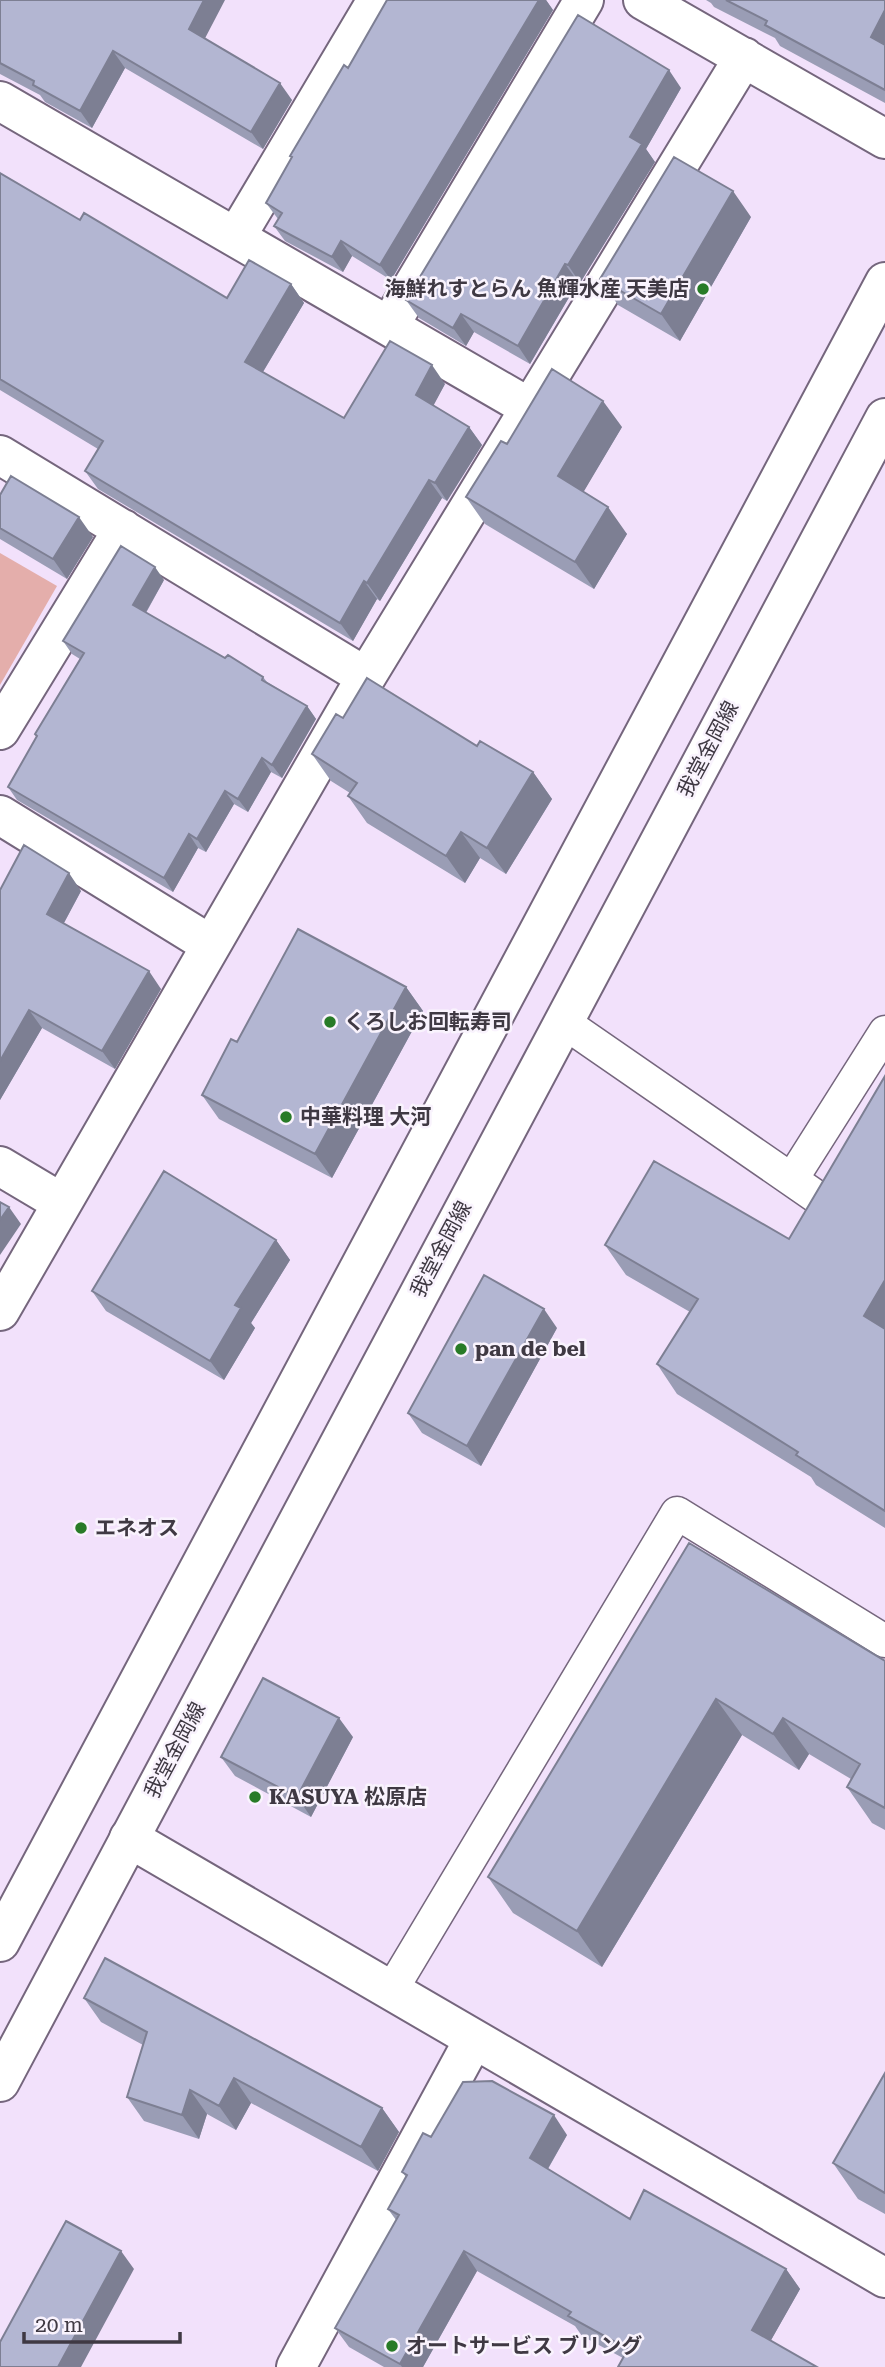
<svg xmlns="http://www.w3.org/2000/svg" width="885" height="2367" viewBox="0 0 885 2367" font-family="'Roboto Serif','Noto Sans JP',serif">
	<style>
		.green { fill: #e4aeab }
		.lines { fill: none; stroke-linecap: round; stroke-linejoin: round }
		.lane-casing { stroke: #75667d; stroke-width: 35 }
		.street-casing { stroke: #75667d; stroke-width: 42 }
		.secondary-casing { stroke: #75667d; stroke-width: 42 }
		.lane { stroke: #fff; stroke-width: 32 }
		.street { stroke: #fff; stroke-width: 38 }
		.secondary { stroke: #fff; stroke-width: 38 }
		.wall { fill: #9a9db5 }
		.shaded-wall { fill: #7d7f93 }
		.building { fill: #b3b6d2; stroke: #7d7f93; stroke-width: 2 }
		.poi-dot { fill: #287b27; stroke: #f9f3fd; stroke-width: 2.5 }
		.labels { text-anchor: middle; stroke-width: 5; stroke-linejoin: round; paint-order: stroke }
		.poi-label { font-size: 21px; font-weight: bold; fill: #3f3943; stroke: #f9f3fd; text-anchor: start }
		.street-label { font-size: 21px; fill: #3f3943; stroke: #f9f3fd }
	</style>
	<rect width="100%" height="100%" fill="#f2e1fb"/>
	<path class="green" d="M0,553L57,586L0,685Z"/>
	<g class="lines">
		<g class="lane-casing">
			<path id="lane" d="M562,1021L821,1200
				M792,1179L885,1032
				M391,1991L677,1513L885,1641"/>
		</g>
		<g class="street-casing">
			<path id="street" d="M643,0L885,139
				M0,101L530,408
				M236,237L377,0
				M389,326L584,0
				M0,455L366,677
				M0,730L123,529
				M0,815L211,945
				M0,1166L62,1203
				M0,1311L366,677L744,57
				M129,1838L885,2278
				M296,2367L474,2039"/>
		</g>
		<g class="secondary-casing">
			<path id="secondary" d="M0,1942L885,282
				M0,2082L885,418"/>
		</g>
		<use href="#lane" class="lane"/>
		<use href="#street" class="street"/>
		<use href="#secondary" class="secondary"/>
	</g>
	<path class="wall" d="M0,0L205,39L292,100L263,149L125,68L92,128L45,102L40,95L0,74Z
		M387,0H546L553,10L391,280L352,256L343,272L285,241L274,226L278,219L266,203L291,158L290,156L348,68Z
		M706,0H885V103L780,46L775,38L714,7L711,3Z
		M681,88L646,149L655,162L580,283L578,282L530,364L474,332L466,346L419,318L406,300Z
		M0,173L80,220L227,298L291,284L304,303L263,372L344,418L445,384L433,405L469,427L482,445L447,501L442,498L380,601L377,599L353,641L98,489L85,471L98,449L0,390Z
		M751,217L680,341L618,305L600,279Z
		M622,427L583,492L627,534L594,589L485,524L466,497L507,444Z
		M0,495L93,537L67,579L0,539Z
		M164,580L146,613L225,658L263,677L267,682L307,706L316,719L282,778L271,772L248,812L234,804L206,852L198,848L173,892L17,800L8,787L37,737L35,734L80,659L72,654L63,641Z
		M343,718L477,746L533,772L552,799L506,874L480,858L465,883L367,823L348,796L350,793L331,781L312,754Z
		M0,890L81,891L64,923L161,989L115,1069L42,1028L0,1100Z
		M406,987L423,1011L332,1178L219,1119L202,1095L237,1042Z
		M885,1076V1528L816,1485L811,1477L677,1394L657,1364L690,1312L626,1275L605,1245L789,1239Z
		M276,1240L290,1260L251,1323L255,1328L224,1380L106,1311L92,1291Z
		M557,1328L481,1466L422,1433L408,1413Z
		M689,1543L885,1661V1830L872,1823L847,1787L851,1779L809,1754L799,1770L742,1735L602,1967L513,1913L488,1877Z
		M353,1737L311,1817L235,1776L221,1757Z
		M84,1998L382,2108L399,2132L378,2171L251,2103L236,2130L207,2114L199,2139L144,2121L127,2097L143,2045L101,2022Z
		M885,2073V2214L858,2199L833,2163Z
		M567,2135L548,2169L630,2219L786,2269L800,2289L771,2340L623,2358L582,2336L575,2326L477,2271L423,2367H384L349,2347L335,2328L396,2220L388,2209L406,2177L402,2172L431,2137Z"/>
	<path class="shaded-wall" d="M204,0H225L201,46L189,29Z
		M539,0H546L553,10L391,280L380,265Z
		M885,10V57L871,37Z
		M113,51L125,68L92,128L80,111Z
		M669,70L681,88L646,149L655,162L580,283L568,265L630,137Z
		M280,83L292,100L263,149L251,132Z
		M733,191L751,217L680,341L661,314Z
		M341,241L352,256L343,272L332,257Z
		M565,264L578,282L530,364L518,346Z
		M291,284L304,303L258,380L245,362Z
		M461,314L474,332L466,346L453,328Z
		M432,365L445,384L429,414L416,395Z
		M603,401L622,427L577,503L558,476Z
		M469,427L482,445L447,501L435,483Z
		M429,480L442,498L380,601L367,583Z
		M608,507L627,534L594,589L575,562Z
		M79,517L93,537L67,579L53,559Z
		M155,567L164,580L142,619L133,605Z
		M364,581L377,599L353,641L340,623Z
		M307,706L316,719L282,778L272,765Z
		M262,758L271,772L248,812L238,799Z
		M533,772L552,799L506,874L487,848Z
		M225,791L234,804L206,852L197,839Z
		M461,832L480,858L465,883L446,856Z
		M189,834L198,848L173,892L164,878Z
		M69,873L81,891L59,932L47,914Z
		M149,971L161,989L115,1069L102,1051Z
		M406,987L423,1011L332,1178L315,1154Z
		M29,1010L42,1028L0,1100V1061Z
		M9,1207L21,1224L0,1255V1220Z
		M276,1240L290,1260L251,1323L255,1328L224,1380L210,1361L235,1305Z
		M885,1280V1345L864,1316Z
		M544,1309L557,1328L481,1466L467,1446Z
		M716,1699L742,1735L602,1967L577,1931Z
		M339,1718L353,1737L311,1817L297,1797Z
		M783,1718L809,1754L799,1770L773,1734Z
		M234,2078L251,2103L236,2130L219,2106Z
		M190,2090L207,2114L199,2139L182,2115Z
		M382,2108L399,2132L378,2171L361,2147Z
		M554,2115L567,2135L543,2177L530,2158Z
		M121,2251L134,2269L81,2367H58Z
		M464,2251L477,2271L423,2367H402L400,2364Z
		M786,2269L800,2289L766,2349L752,2330Z"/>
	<path class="building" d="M0,0H204L189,29L280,83L251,132L113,51L80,111L33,85L34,81L0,63Z
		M387,0H539L380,265L341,241L332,257L274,226L282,213L266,203L292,157L290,156L344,65L348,68Z
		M726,0H885V10L871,37L885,45V90L765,25L767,21Z
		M578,15L669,70L630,137L642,144L568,265L565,264L518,346L461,314L453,328L406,300Z
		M674,157L733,191L661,314L600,279Z
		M0,173L80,220L84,213L227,298L249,260L291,284L245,362L344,418L390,341L432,365L416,395L469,427L435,483L429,480L367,583L364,581L340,623L85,471L103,441L0,379Z
		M552,369L603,401L558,476L608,507L575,562L466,497L501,441L507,444Z
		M11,476L79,517L53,559L0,528V495Z
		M121,546L155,567L133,605L225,658L228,655L263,677L262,680L307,706L272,765L262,758L238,799L225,791L197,839L189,834L164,878L8,787L37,736L35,734L84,653L63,641Z
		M367,678L477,746L480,741L533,772L487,848L461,832L446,856L348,796L357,783L312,754L336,714L343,718Z
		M24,845L69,873L47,914L149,971L102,1051L29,1010L0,1061V890Z
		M298,929L406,987L315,1154L202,1095L231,1039L237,1042Z
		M885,1076V1280L864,1316L885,1329V1511L796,1455L798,1452L657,1364L698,1299L605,1245L654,1161L789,1239Z
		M164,1171L276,1240L235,1305L241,1308L210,1361L92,1291Z
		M0,1202L9,1207L0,1220Z
		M484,1275L544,1309L467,1446L408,1413Z
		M689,1543L885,1661V1808L847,1787L860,1764L783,1718L773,1734L716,1699L577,1931L488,1877Z
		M263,1678L339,1718L297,1797L221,1757Z
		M105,1958L382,2108L361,2147L234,2078L219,2106L190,2090L182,2115L127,2097L147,2032L84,1998Z
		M885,2073V2193L833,2163Z
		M492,2081L554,2115L530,2158L630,2219L644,2190L786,2269L752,2330L817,2367H618L628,2349L568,2316L571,2312L464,2251L400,2364L335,2328L399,2215L388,2209L407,2175L402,2172L423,2133L431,2137L463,2082Z
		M66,2221L121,2251L58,2367H0V2342Z"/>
	<g class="poi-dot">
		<circle cx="703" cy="289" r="7"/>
		<circle cx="330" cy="1022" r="7"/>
		<circle cx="286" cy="1117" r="7"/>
		<circle cx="461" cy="1349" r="7"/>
		<circle cx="81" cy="1528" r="7"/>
		<circle cx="255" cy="1797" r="7"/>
		<circle cx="392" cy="2346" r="7"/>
	</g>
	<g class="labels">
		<g class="poi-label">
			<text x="689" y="296" text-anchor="end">海鮮れすとらん 魚輝水産 天美店</text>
			<text x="344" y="1029">くろしお回転寿司</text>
			<text x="300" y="1124">中華料理 大河</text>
			<text x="475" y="1356">pan de bel</text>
			<text x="95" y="1535">エネオス</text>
			<text x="269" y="1804">KASUYA 松原店</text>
			<text x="406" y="2353">オートサービス ブリング</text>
		</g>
		<g class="street-label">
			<text transform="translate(708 749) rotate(-62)" y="7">我堂金岡線</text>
			<text transform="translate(441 1249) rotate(-62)" y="7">我堂金岡線</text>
			<text transform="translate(175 1750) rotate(-62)" y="7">我堂金岡線</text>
		</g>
	</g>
	<path d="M24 2332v10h156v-10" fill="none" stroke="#3f3943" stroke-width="3.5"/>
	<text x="35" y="2332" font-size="21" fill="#3f3943" stroke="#f9f3fd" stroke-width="5" paint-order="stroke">20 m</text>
</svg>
